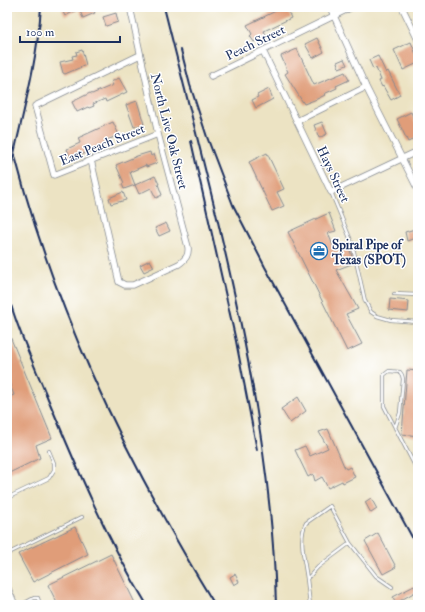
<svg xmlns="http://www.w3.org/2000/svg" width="425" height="612" viewBox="0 0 425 612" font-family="'IM FELL Double Pica',serif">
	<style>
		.building { fill: #e09d79 }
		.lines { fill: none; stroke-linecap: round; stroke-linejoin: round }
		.service-casing { stroke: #848990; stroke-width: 4 }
		.minor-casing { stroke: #848990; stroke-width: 7 }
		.service { stroke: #fff; stroke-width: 2.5 }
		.minor { stroke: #fff; stroke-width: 5.5 }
		.rail { stroke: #1b2f5e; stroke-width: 2 }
		.labels { text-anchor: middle; stroke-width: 3; stroke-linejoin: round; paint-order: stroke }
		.street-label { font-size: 13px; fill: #1b2f5e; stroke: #fff }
		.poi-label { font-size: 13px; font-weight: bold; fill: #1b2f5e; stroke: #fff; text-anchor: start }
	</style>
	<rect width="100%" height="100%" fill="#fff"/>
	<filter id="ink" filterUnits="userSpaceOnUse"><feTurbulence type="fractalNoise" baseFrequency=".025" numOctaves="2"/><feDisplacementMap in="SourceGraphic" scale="8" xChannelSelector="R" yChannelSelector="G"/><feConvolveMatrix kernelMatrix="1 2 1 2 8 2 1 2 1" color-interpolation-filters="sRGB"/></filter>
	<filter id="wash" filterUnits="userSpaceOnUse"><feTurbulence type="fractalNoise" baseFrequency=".012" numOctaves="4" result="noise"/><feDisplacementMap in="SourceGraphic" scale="16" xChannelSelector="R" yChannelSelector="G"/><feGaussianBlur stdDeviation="0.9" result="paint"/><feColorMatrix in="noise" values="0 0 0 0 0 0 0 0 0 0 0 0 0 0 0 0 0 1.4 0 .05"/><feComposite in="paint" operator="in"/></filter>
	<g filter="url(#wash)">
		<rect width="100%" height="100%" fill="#ece3c3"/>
		<g id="blocks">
			<path class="building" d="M63,7H92L95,13L83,18L79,9L65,16L62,10L64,9Z
				M284,7H286L291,18L264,31L266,35L254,42L250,36L252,34L247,25Z
				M116,13L118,22L106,26L103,17Z
				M317,38L324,52L313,58L305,44Z
				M411,42L418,59V63L403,70L394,50Z
				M297,49L314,85L345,72L349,80L336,86L337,88L324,94L325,95L317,99L304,104L285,74L288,72L281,56Z
				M82,50L86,65L65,74L63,73L60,62L73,59L72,56L77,55L76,52Z
				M378,56L386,73L388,71L400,95L391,100L383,86L382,87L379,81L381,80L376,68L373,69L369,60Z
				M344,59L347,65L339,68L337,62Z
				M119,78L127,92L106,102L105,99L93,104L94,106L89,108L88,107L77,112L72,102L90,93L92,94L113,85L111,82Z
				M269,89L273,99L256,108L252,100L258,97L257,95Z
				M137,101L144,124L134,127L126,105Z
				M411,112L418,129V137L408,142L397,119Z
				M113,122L119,135L105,141L106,143L101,147L76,157L75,155L70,157L67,149L80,143L78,138Z
				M322,122L327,134L319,138L314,125Z
				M150,152L151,156L154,154L157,163L146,167V165L130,172L135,185L124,189L122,184L124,183L116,165L137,156Z
				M267,153L284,189L277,192L284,206L272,211L249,162Z
				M155,176L159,184H158L162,195L156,198L151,188L139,194L135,185Z
				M123,192L126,200L111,204L109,198Z
				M329,213L336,231L328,233L335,251L349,247L354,263L336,270L358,309L346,314L362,344L347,351L288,232Z
				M166,223L170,231L159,236L155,228Z
				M418,228V237L407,241L405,232Z
				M150,260L154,267L144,272L140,265Z
				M390,299L409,301L408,312L389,310Z
				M7,329L52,438L36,445L40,458L7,474V398L14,395L7,377Z
				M407,370L418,371V436L402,434Z
				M298,397L306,411L290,423L281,409Z
				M328,429L344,466L346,469L350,467L355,477L343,483L342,481L328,488L322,477L315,481L313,474L308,477L295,450L305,446L310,456L328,448L319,432Z
				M371,498L377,509L371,513L365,502Z
				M75,527L88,554L33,582L18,554Z
				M378,533L396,567L383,574L365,541Z
				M111,554L136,605H58L48,585Z
				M235,574L239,582L234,585L230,577Z
				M414,586L417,591L396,603L393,597Z"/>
		</g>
	</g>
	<g filter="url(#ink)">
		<use href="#blocks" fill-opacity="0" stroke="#848990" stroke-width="1"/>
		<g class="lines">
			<g class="service-casing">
				<path id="service" d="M331,192L352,243L365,301L371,312L377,316L391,320L418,322
					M394,294L418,295
					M417,322L418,311
					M395,428L400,413L403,379L402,375L400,372L389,371L384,375V406L417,470H418
					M7,498L49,478L54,470V463L49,451
					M330,506L350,543L318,567L307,579C305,563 298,537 306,523Z
					M350,543L376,576L392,587
					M7,554L82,517
					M307,579L310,605
					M21,605L34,598H38L40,605"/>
			</g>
			<g class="minor-casing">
				<path id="minor" d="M330,7L366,87L418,190
					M402,7L418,40
					M263,51L331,192L418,151
					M140,55L35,106L54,175L158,134
					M211,76L352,7
					M297,121L366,87
					M91,160L119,282L125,285H133L179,264C186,259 189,255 188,247L158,134L130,7
					M7,586L15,605"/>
			</g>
			<use href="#service" class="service"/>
			<use href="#minor" class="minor"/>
			<path class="rail" d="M164,7C213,203 271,402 276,605
				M181,50L190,85L207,137L233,205L265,267L418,548
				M7,123C46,295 123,455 215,605
				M191,141L236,341L257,450
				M7,186C19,126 37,68 41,7
				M7,291C16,326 32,360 46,394C76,466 106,538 147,605"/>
		</g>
	</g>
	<defs>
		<g id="office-ring" transform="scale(0.9)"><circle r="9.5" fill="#fff" stroke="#1f6fb2" stroke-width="1.5"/><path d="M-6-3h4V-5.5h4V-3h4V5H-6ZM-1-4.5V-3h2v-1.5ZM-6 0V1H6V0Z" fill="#1f6fb2"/></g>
	</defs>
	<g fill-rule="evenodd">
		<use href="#office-ring" x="319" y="251"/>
	</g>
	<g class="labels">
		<g class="street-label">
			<text transform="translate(255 42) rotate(-26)" y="5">Peach Street</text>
			<text transform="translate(170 131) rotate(76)" y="5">North Live Oak Street</text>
			<text transform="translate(102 144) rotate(-22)" y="5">East Peach Street</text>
			<text transform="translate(334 174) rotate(65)" y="5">Hays Street</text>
		</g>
		<g class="poi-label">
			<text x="332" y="249">Spiral Pipe of<tspan x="332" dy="15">Texas (SPOT)</tspan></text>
		</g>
	</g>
	<rect width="425" height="612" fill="none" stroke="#fff" stroke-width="24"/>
	<path d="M20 36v6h100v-6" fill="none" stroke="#1b2f5e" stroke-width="2"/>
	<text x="26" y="36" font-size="12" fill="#1b2f5e" stroke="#ffffff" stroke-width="3" paint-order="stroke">100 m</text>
</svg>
